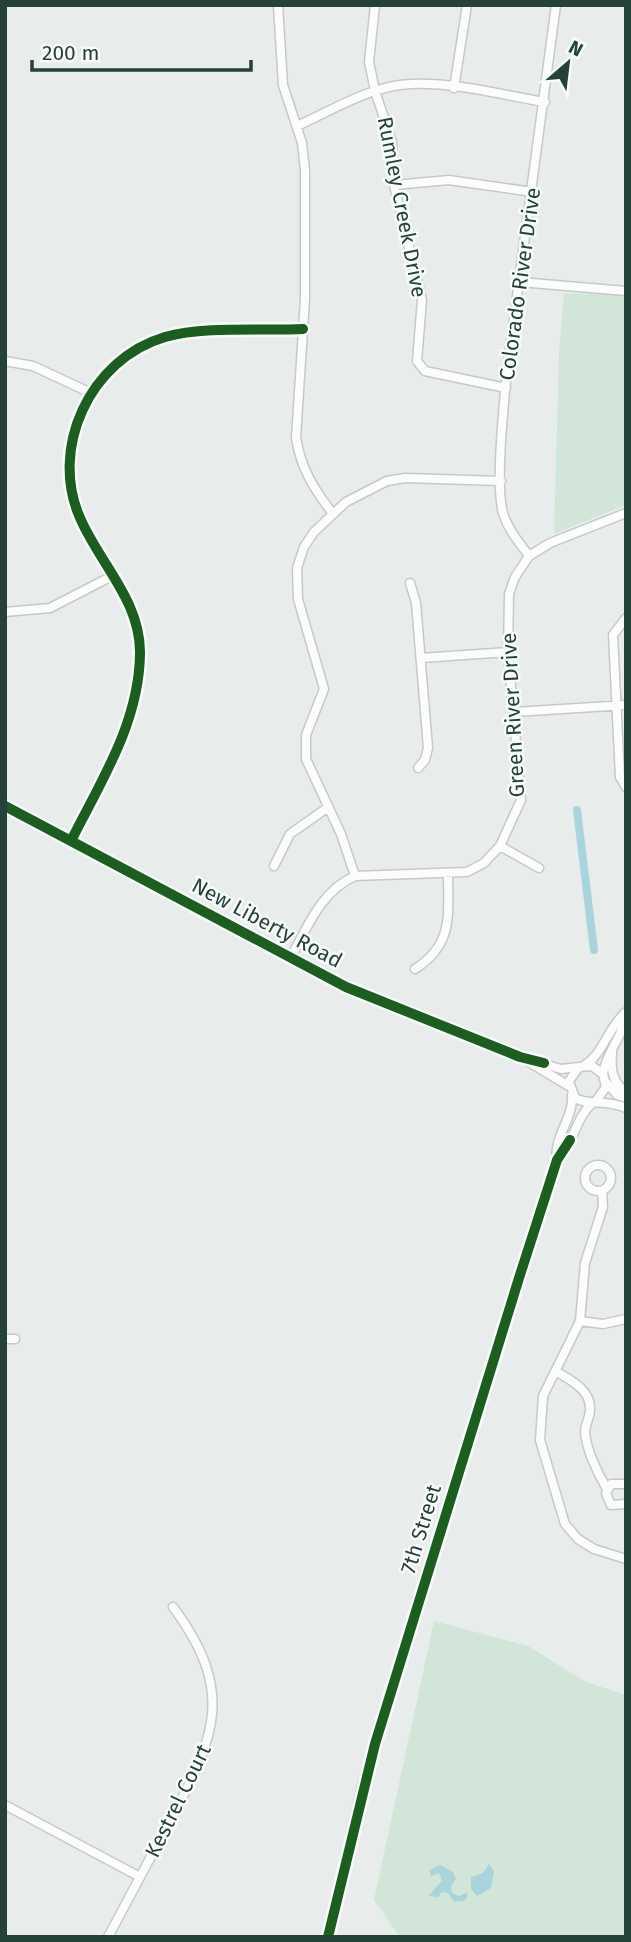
<svg xmlns="http://www.w3.org/2000/svg" width="631" height="1942" viewBox="0 0 631 1942" font-family="'Fira Sans',sans-serif">
	<style>
		.green { fill: #d1e6d8 }
		.water { fill: #a9d4db }
		.lines { fill: none; stroke-linecap: round; stroke-linejoin: round }
		.canal { stroke: #a9d4db; stroke-width: 8 }
		.minor-casing { stroke: #c5cac8; stroke-width: 11 }
		.minor { stroke: #fcfcfc; stroke-width: 8 }
		.cycleway-casing { stroke: #f7fbf9; stroke-width: 15 }
		.cycleway { stroke: #1b5e20; stroke-width: 10 }
		.labels { text-anchor: middle; stroke-width: 5; stroke-linejoin: round; paint-order: stroke }
		.street-label { font-size: 21px; fill: #24423a; stroke: #f7fbf9 }
	</style>
	<rect width="100%" height="100%" fill="#e8edeb"/>
	<path class="green" d="M564,293L626,295V505L554,534L559,353Z
		M434,1621L528,1646L586,1682L626,1695V1937H400L374,1900Z"/>
	<path class="water" d="M489,1864L494,1871L491,1888L477,1896L471,1889V1877L483,1873Z
		M440,1865L453,1872L456,1879L451,1886L452,1893L459,1896L466,1893L468,1896L464,1901L454,1902L448,1893L442,1892L438,1897L428,1896L442,1881L439,1873L431,1876L430,1870Z"/>
	<g class="lines">
		<path class="canal" d="M577,810L594,950"/>
		<g class="minor-casing">
			<path id="minor" d="M278,5L283,85L302,143L305,170V299L296,438C301,469 314,489 333,514
				M375,5L369,62L375,91L392,142L394,185L422,300L417,361L425,371L506,388
				M454,88L467,5
				M297,126C333,110 372,85 412,84C455,82 502,95 545,102
				M394,185L449,180L533,192
				M520,282L626,291
				M5,361L33,366L91,393
				M529,556C519,542 508,530 503,513C495,484 504,404 507,370L556,5
				M410,583L416,603L428,748L425,760L418,768
				M5,612L50,608L114,575
				M626,618L613,635L620,777L626,787
				M421,658L508,652
				M514,712L626,705
				M5,806L346,987L520,1057L561,1069L579,1067
				M71,841C101,781 139,723 140,654C141,602 101,565 81,520C48,449 90,359 165,337C205,326 261,331 303,329
				M500,846L539,868
				M274,866L290,834L327,808
				M355,876L341,834L306,759V735L324,689L298,599L297,568L304,547L314,532L346,502L387,481L405,478L501,481
				M291,957C308,926 321,891 355,876L467,872L484,863L500,846L521,800L508,652L509,594L515,577L529,556L550,543L626,513
				M415,969C454,944 448,915 448,873
				M612,1052C611,1069 611,1081 626,1092
				M522,1058L569,1086
				M586,1064C602,1055 609,1026 626,1012
				M603,1074C606,1051 625,1036 625,1013
				M607,1083L617,1095L626,1098
				M596,1101L606,1087L603,1074L592,1066L579,1067L569,1081L575,1098C588,1106 606,1099 626,1108
				M557,1160C553,1137 574,1118 572,1095
				M585 1178a13 13 0 1 1 26 0a13 13 0 1 1-26 0Z
				M602,1191L603,1207L585,1263L580,1321L543,1396L540,1440L565,1524L578,1539L594,1549L626,1559
				M580,1321L603,1324L626,1319
				M5,1339H15
				M555,1371C570,1380 591,1389 590,1410C590,1417 585,1425 585,1432C586,1449 598,1474 607,1489
				M626,1484H611L606,1493L611,1505L626,1504
				M5,1805L140,1877
				M108,1937C129,1897 150,1858 171,1819C216,1735 235,1691 173,1607
				M328,1937L363,1782L557,1160C574,1144 575,1119 592,1103"/>
		</g>
		<use href="#minor" class="minor"/>
		<g class="cycleway-casing">
			<path id="cycleway" d="M5,806L346,987L520,1057L544,1063
				M71,841C101,781 139,723 140,654C141,602 101,565 81,520C48,449 90,359 165,337C205,326 261,331 303,329
				M328,1937L375,1744L519,1278L557,1160L570,1140"/>
		</g>
		<use href="#cycleway" class="cycleway"/>
	</g>
	<g class="labels">
		<g class="street-label">
			<text transform="translate(402 207) rotate(79)" y="7">Rumley Creek Drive</text>
			<text transform="translate(520 284) rotate(-82)" y="7">Colorado River Drive</text>
			<text transform="translate(513 715) rotate(-93)" y="7">Green River Drive</text>
			<text transform="translate(267 923) rotate(28)" y="7">New Liberty Road</text>
			<text transform="translate(421 1529) rotate(-73)" y="7">7th Street</text>
			<text transform="translate(178 1801) rotate(-64)" y="7">Kestrel Court</text>
		</g>
	</g>
	<rect width="631" height="1942" fill="none" stroke="#24423a" stroke-width="14"/>
	<g transform="translate(568 63) rotate(28)" stroke="#f7fbf9" stroke-width="5" paint-order="stroke">
	<path d="M0-5L12 26L0 18L-12 26Z" fill="#24423a"/>
	<text y="-10" font-size="19" font-weight="bold" text-anchor="middle" fill="#24423a">N</text>
	</g>
	<path d="M32 60v10h219v-10" fill="none" stroke="#24423a" stroke-width="3.5"/>
	<text x="42" y="60" font-size="21" fill="#24423a" stroke="#f7fbf9" stroke-width="5" paint-order="stroke">200 m</text>
</svg>
